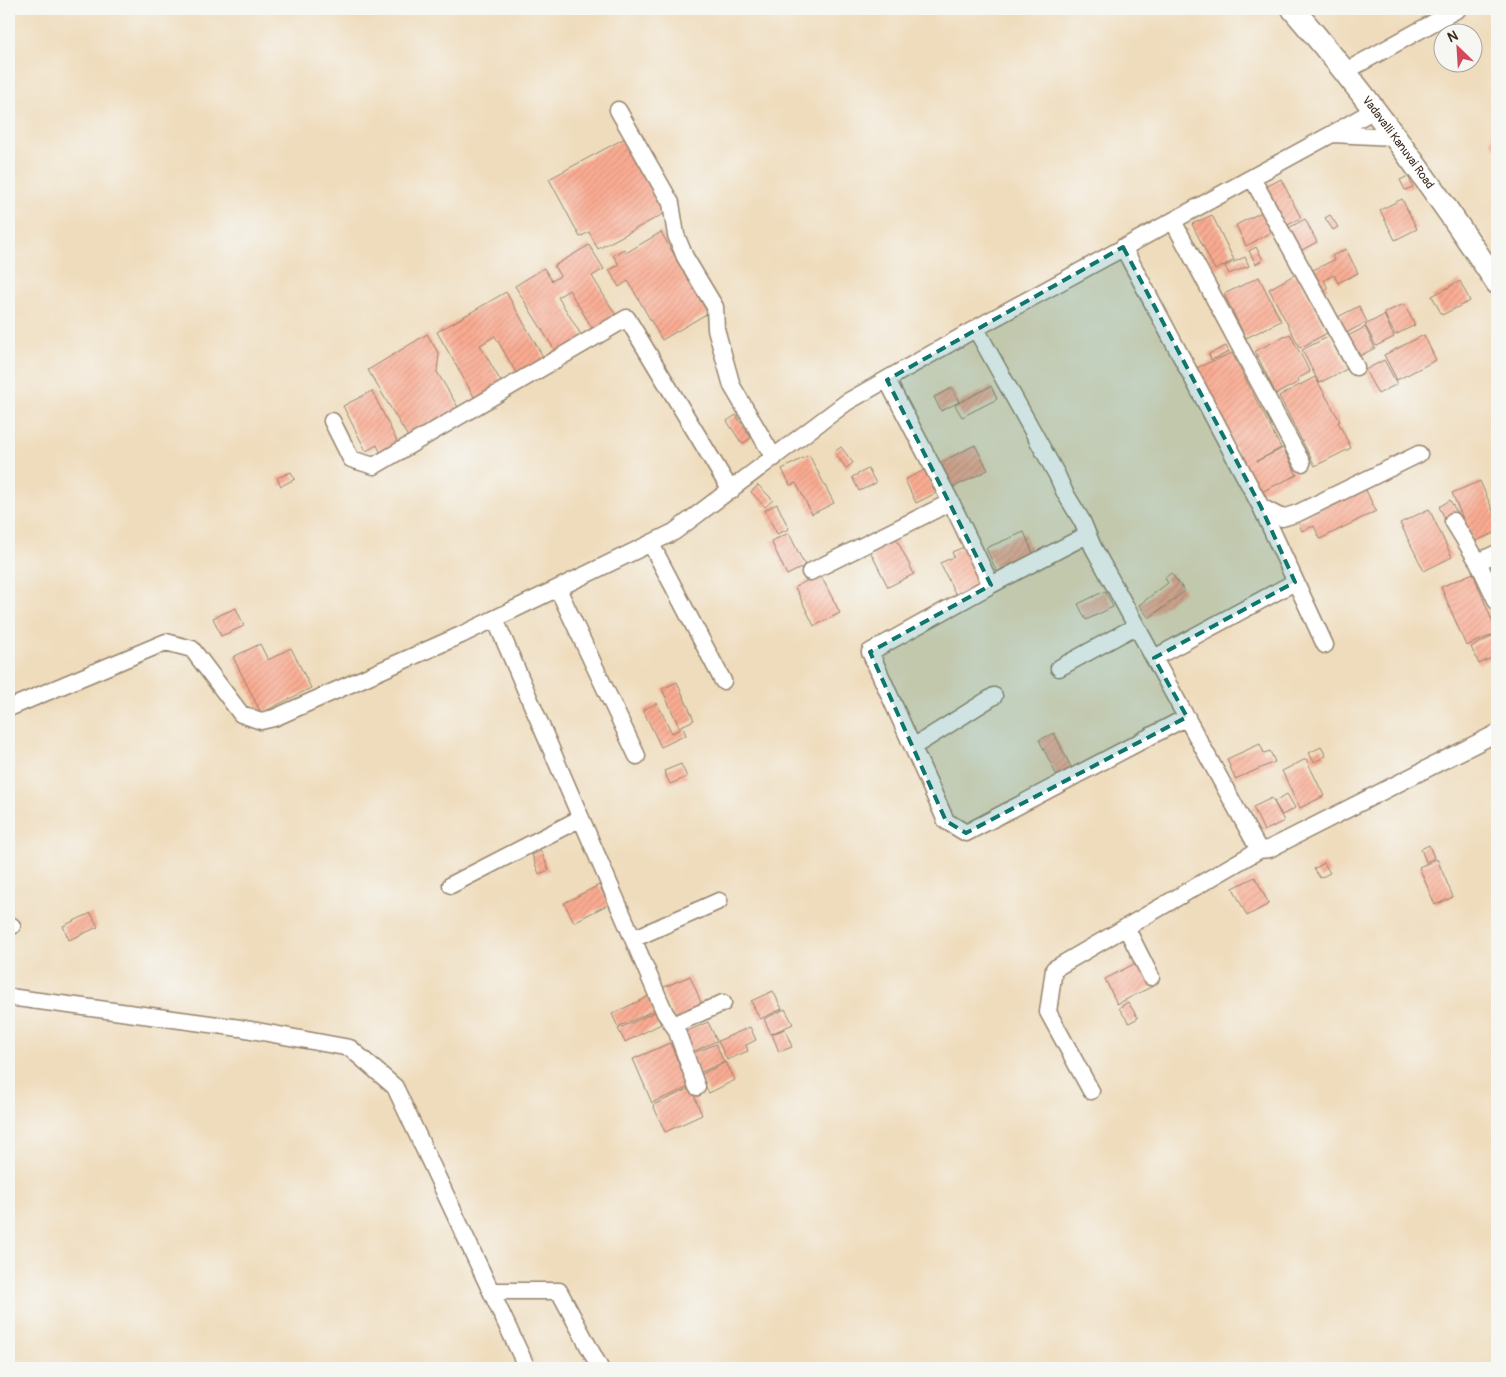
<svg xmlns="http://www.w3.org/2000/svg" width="1506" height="1377" viewBox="0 0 1506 1377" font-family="Pangolin,sans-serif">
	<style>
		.building { fill: url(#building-hatch) }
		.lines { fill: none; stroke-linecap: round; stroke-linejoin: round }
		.street-casing { stroke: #95836d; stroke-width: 19 }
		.secondary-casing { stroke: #95836d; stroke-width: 25 }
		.street { stroke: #fff; stroke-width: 16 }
		.secondary { stroke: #fff; stroke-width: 22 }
		.marked { fill: #0f766e; fill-opacity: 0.2; stroke: #0f766e; stroke-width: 4; stroke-dasharray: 10 6; stroke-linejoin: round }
		.labels { text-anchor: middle; stroke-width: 4.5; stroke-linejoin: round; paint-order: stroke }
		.street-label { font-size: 12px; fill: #3b2a1e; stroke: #f6f6f2 }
	</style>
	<defs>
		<pattern id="building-hatch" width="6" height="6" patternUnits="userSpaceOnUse" patternTransform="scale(1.25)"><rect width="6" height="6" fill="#faab92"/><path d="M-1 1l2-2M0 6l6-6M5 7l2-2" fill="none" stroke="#d7937d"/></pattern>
	</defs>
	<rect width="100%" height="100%" fill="#f6f6f2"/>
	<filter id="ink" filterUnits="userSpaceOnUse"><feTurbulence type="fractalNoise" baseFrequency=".02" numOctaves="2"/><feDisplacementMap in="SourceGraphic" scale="10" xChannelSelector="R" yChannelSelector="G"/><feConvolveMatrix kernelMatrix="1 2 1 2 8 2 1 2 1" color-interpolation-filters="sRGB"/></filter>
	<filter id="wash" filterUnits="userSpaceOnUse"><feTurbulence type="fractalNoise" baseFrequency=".0096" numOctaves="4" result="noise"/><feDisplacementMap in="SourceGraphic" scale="20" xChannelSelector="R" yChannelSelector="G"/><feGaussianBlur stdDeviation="1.12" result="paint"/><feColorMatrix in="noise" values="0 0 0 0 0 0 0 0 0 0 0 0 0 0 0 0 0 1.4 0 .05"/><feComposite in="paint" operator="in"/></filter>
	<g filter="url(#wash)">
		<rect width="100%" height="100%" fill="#efdcbc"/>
		<g id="blocks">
			<path class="building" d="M1497,135V147L1495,148L1490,140Z
				M627,137L667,212L598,249L589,232L580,237L549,179Z
				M1408,176L1413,187L1405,190L1400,180Z
				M1281,179L1301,218L1284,227L1264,188Z
				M1402,199L1417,229L1395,240L1380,210Z
				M1262,212L1272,232L1246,246L1236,225Z
				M1212,215L1234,260L1215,270L1192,224Z
				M1330,215L1338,227L1333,230L1325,218Z
				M1305,219L1317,242L1300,251L1287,229Z
				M661,232L708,313L662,340L628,281L619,287L609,270L619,265L613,255L624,249L626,253Z
				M589,245L604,269L592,276L617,317L594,331L569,290L558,297L583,338L557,354L515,286L544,268L552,281L560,276L554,266Z
				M1256,247L1263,260L1256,264L1249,251Z
				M1346,249L1358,273L1338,283L1334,275L1324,280L1328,289L1324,291L1313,270L1334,260L1332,256Z
				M1245,257L1249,266L1229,274L1225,266Z
				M1296,274L1327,333L1300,348L1269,289Z
				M1259,277L1281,321L1246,338L1224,294Z
				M1460,281L1470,301L1442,315L1432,296Z
				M506,292L546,362L519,378L495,336L480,345L504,387L477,402L437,332Z
				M1404,304L1415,325L1395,335L1384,313Z
				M1359,306L1367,322L1346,333L1338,317Z
				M1384,315L1394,337L1376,346L1365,325Z
				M1365,327L1375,348L1356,358L1346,337Z
				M427,334L439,354L437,372L461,412L411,442L368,370Z
				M1290,334L1310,372L1297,379L1299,382L1276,394L1255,351Z
				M1424,335L1436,360L1397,380L1384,355Z
				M1330,336L1347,369L1319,383L1302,350Z
				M1226,346L1229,352L1211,360L1209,354Z
				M1232,353L1281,448L1257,461L1283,448L1297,475L1259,493L1194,369Z
				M1384,360L1397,384L1378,394L1365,370Z
				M1315,377L1340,421L1338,422L1351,448L1315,466L1279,396Z
				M991,386L997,399L962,417L955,405Z
				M952,388L959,402L941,411L934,397Z
				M372,391L400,447L382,456L377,445L366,451L343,406Z
				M736,415L751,438L742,444L727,421Z
				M975,445L988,470L950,489L938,464Z
				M841,447L853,463L846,468L834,452Z
				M809,455L834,503L812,514L796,483L790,485L782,469Z
				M868,469L876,483L859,491L852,477Z
				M924,470L936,493L916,503L905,480Z
				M291,472L295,479L281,486L277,478Z
				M1480,481L1497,520V532L1473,542L1452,493Z
				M758,485L773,500L765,507L751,492Z
				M1364,486L1376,511L1320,539L1314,526L1302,531L1298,522L1309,517L1308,514Z
				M1450,500L1457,513L1446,520L1439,507Z
				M777,504L789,529L777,534L765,510Z
				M1429,509L1452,557L1424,571L1400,523Z
				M1024,532L1034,556L997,572L986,548Z
				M789,533L805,566L787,575L771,541Z
				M895,536L914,574L888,587L869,549Z
				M964,547L981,583L956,595L940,563L954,557L952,552Z
				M1497,556V582L1488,561Z
				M1171,573L1185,591L1149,618L1139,605L1168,583L1165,578Z
				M1473,573L1497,633L1466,646L1441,587Z
				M820,574L840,613L814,626L795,587Z
				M1105,591L1113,607L1086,620L1078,604Z
				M236,608L244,626L221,636L213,618Z
				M1497,634V655L1479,664L1471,647Z
				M260,644L268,660L291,648L311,688L261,713L233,657Z
				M677,682L694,720L679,727L662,689Z
				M657,703L672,733L683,728L686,735L661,747L643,710Z
				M1054,733L1073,771L1058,778L1039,740Z
				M1260,744L1264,753L1270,751L1275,762L1235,779L1227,759Z
				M1321,747L1326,756L1314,762L1309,753Z
				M1306,759L1324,796L1300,808L1282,771Z
				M681,764L687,777L670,784L664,771Z
				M1287,794L1295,808L1282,815L1274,802Z
				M1272,798L1284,821L1264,831L1253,807Z
				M1429,845L1434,858L1426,862L1421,849Z
				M541,851L549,870L539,874L532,855Z
				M1437,859L1453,897L1435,905L1419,867Z
				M1324,863L1330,873L1320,878L1314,869Z
				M1255,877L1269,904L1247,916L1233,888Z
				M599,885L609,904L574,922L564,903Z
				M91,913L98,927L69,940L63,926Z
				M1140,961L1153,986L1117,1004L1105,979Z
				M690,976L703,1007L675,1020L662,988Z
				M773,991L782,1009L760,1019L751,1001Z
				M649,996L655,1010L618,1027L612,1014Z
				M1128,1002L1138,1018L1129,1023L1119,1008Z
				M785,1009L793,1024L771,1034L764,1019Z
				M655,1012L661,1024L625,1042L618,1029Z
				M708,1022L717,1041L690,1053L681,1034Z
				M750,1027L756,1040L746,1045L748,1051L727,1060L718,1041Z
				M785,1029L792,1047L779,1052L772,1034Z
				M670,1043L689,1087L652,1103L633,1059Z
				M716,1044L724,1062L699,1073L691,1054Z
				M726,1062L735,1080L709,1093L700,1075Z
				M691,1088L702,1115L665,1132L653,1105Z"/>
		</g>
	</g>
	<g filter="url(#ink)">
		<use href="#blocks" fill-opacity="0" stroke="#95836d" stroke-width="1"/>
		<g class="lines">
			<g class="street-casing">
				<path id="street" d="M1346,71L1458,9
					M618,110L671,203L676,235L685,257L715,307L716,329L732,386L774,458
					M1332,134L1374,110
					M1252,178L1356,367
					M1173,221L1302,463
					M1123,247L1261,507L1282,518L1298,513L1419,454
					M976,329L1057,475L1065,493L1082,521L1093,547L1259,850
					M887,380L951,502L991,585
					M332,421L351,459L374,466L627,318L731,491
					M1261,507L1325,645
					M1453,521L1478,562
					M1087,535L991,585L870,652L946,821L966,833L1187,717
					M651,544L723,681
					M1497,553L1478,562L1497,602
					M810,572L951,502
					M558,589L637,756
					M495,619L665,1013L676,1029L697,1087
					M1154,658L1295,582
					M1059,668L1136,626
					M9,708L166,642L192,649L241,714L261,721L274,718L461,635L674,532L847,402L989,321L1332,134L1394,137
					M913,747L994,696
					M451,885L581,818
					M9,927L12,926
					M1126,927L1151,977
					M633,939L719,901
					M9,997L240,1028L350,1048L395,1087L527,1368
					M673,1025L723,1003
					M1091,1091L1048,1012L1054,969L1259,850L1269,849L1497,733
					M491,1291H559L600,1368"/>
			</g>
			<g class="secondary-casing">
				<g id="secondary">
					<path id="s1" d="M1293,9C1367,95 1434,188 1497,283"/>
				</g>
			</g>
			<use href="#street" class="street"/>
			<use href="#secondary" class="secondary"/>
		</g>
	</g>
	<path class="marked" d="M1123,247L1261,507L1295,582L1154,658L1187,717L966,833L946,821L870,652L991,585L887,380Z"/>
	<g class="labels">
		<g class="street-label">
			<text dy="4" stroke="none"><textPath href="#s1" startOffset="170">Vadavalli Kanuvai Road</textPath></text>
		</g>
	</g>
	<rect width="1506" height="1377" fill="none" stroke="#f6f6f2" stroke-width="30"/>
	<g transform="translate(1458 48) rotate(335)"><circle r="24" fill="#f6f6f2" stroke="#aba49d"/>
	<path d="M0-4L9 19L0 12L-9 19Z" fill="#d1495b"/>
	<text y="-8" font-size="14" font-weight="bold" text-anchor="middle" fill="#3b2a1e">N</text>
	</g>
</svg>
